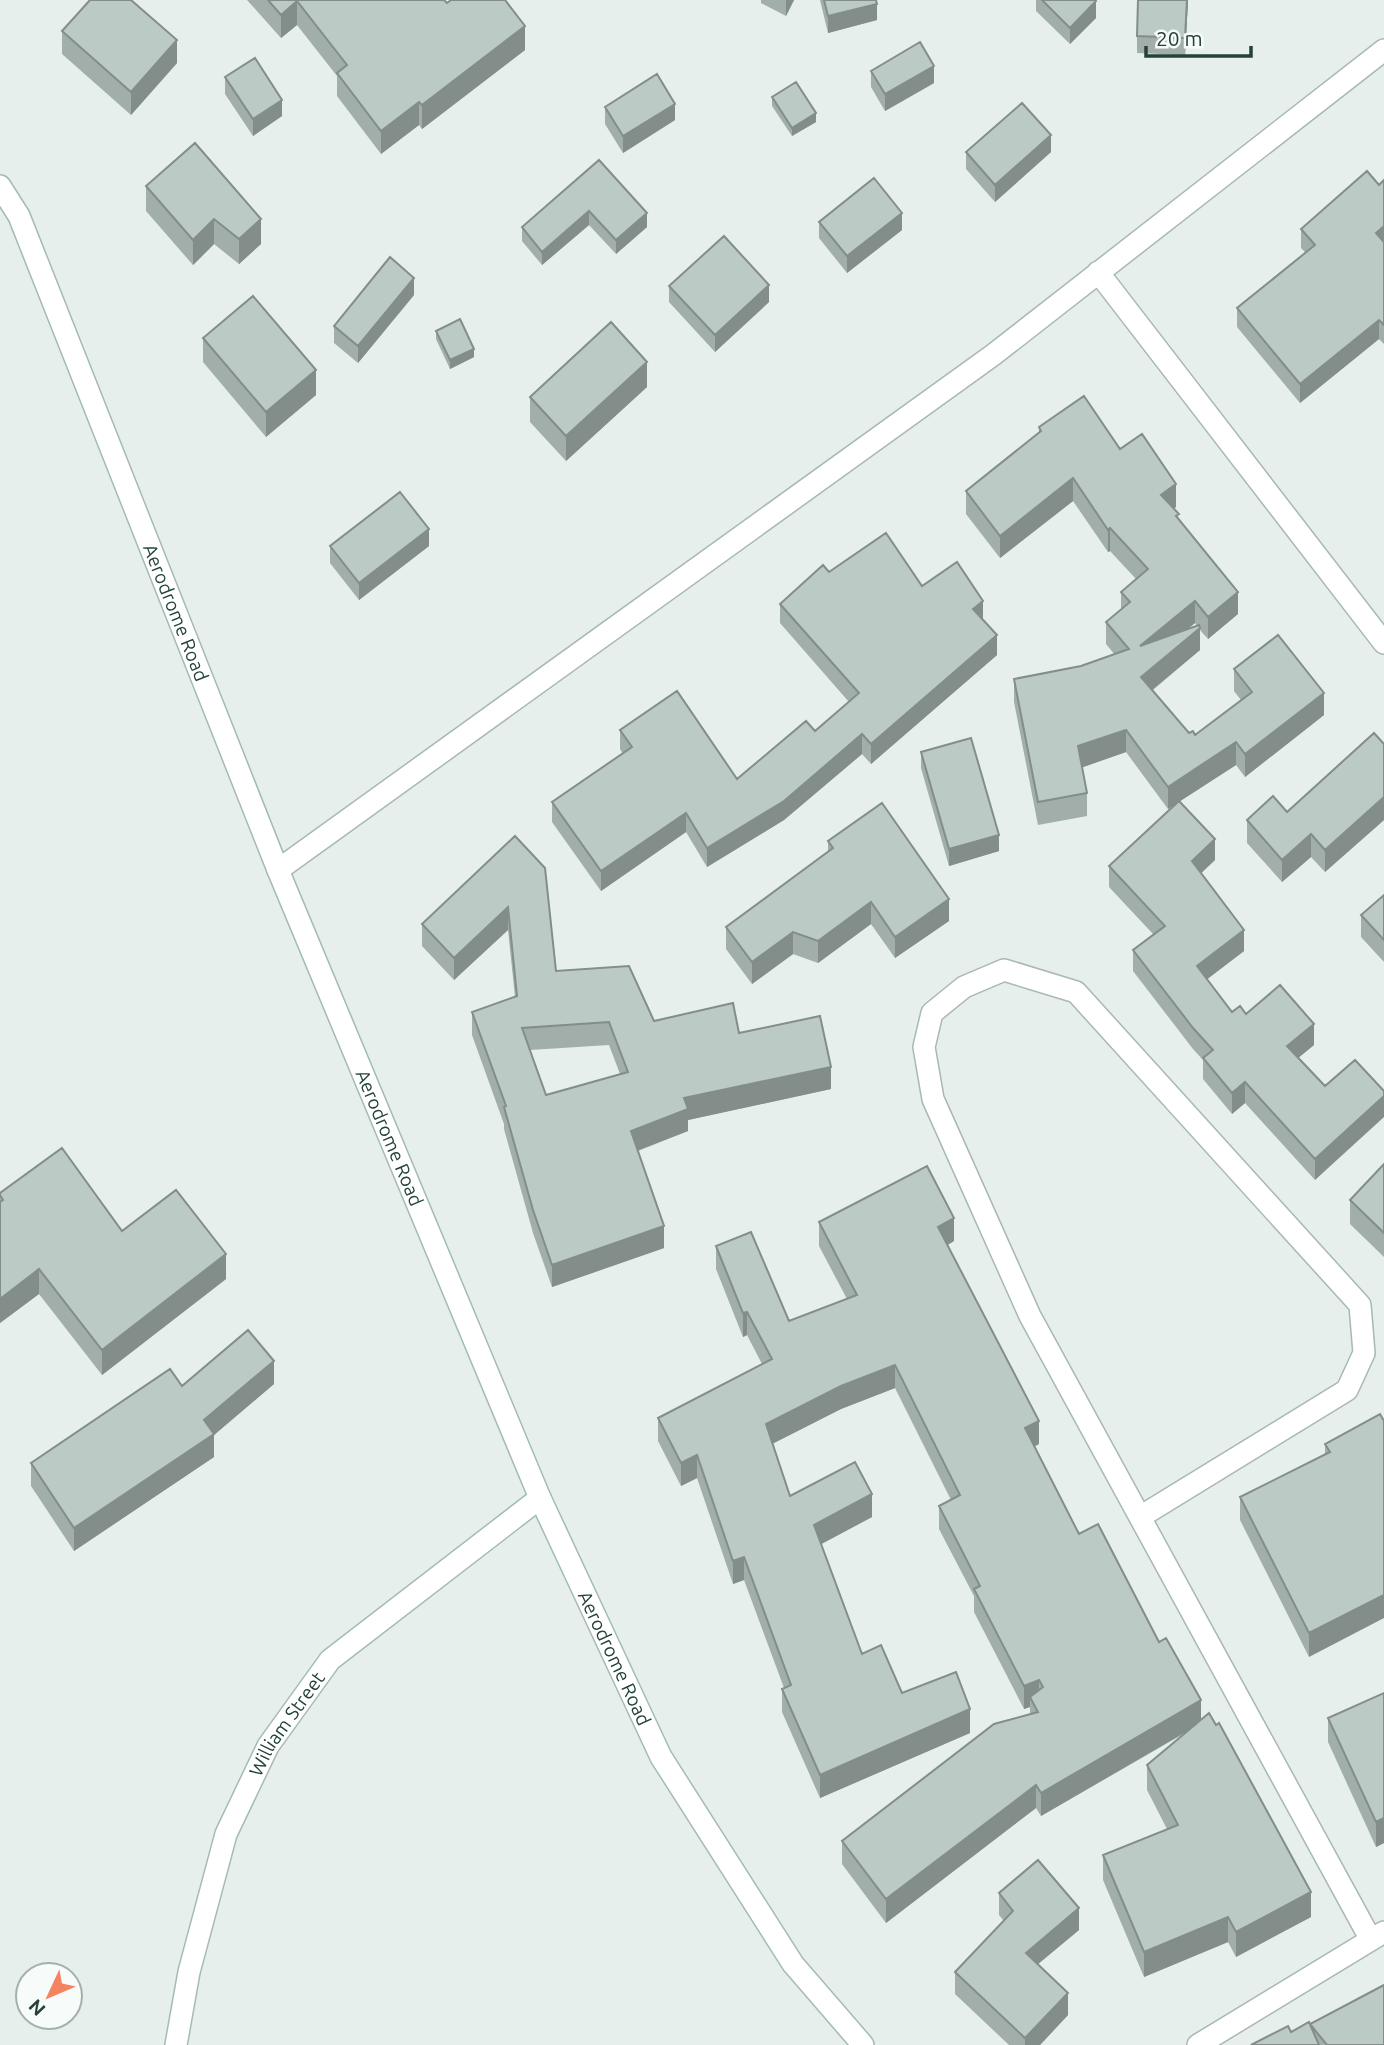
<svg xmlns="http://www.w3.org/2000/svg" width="1384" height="2045" viewBox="0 0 1384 2045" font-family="Ubuntu,sans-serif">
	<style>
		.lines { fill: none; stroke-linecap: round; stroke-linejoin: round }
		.street-casing { stroke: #a8b8b2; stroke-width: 24 }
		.secondary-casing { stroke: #a4bbb3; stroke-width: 24 }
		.street { stroke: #fff; stroke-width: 21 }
		.secondary { stroke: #fff; stroke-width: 21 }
		.wall { fill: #a1aea9; fill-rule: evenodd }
		.shaded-wall { fill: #838d89 }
		.building { fill: #bbcac4; stroke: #838d89; stroke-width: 2; fill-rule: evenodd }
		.labels { text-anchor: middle; stroke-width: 7; stroke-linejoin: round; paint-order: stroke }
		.street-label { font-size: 19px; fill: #24423a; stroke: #f7fbf9 }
	</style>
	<rect width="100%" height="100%" fill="#e6efeb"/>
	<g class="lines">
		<g class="street-casing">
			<path id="street" d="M1098,272L1384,643
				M278,870L993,355L1384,50
				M1140,1517L1347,1390L1364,1353L1360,1305L1076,992L1004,970L964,987L932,1013L924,1047L933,1099L1030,1316L1371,1940
				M1198,2045L1384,1932"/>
		</g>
		<g class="secondary-casing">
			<g id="secondary">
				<path id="s1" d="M0,186L19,216L278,870L540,1498L661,1757L793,1964L863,2045"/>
				<path id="s2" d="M176,2045L189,1972L226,1834L268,1746L330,1660L540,1498"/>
			</g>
		</g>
		<use href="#street" class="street"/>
		<use href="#secondary" class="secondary"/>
	</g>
	<path class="wall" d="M247,0H444L447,3L525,50L422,129L419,125L381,154L337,96V76L297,25L281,38Z
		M761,0H794L786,16L761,3Z
		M820,0H876L877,20L828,33Z
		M1036,0H1095L1096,18L1070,44L1036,11Z
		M1188,0L1185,55L1137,53V36Z
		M62,31L177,63L131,115L62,54Z
		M871,71L934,83L885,111L871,87Z
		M225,77L282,116L253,136L225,94Z
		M772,97L816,122L792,136L772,106Z
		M605,107L675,120L623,153L605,124Z
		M195,143L261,244L239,264L214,244L193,265L146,211V186Z
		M966,152H1051L995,202L966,169Z
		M599,160L647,227L616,254L589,225L542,265L522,241V227Z
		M1384,180V344L1379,339L1300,403L1237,327V308L1306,253L1301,248V229L1379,185Z
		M819,222L902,230L847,273L819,238Z
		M669,286L769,302L715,352L669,302Z
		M414,295L358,363L334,343V326Z
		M436,331L474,357L450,369L436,339Z
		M203,338L316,395L266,437L203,362Z
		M647,387L566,461L530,422V397Z
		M1039,427L1120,449L1176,507L1174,508L1179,520L1238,614L1208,639L1200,630V650L1153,690L1189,733L1195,735L1241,700L1234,691V669L1324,715L1245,777L1236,765L1180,801L1215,860L1201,873L1244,951L1207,979L1232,1012L1246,1014L1314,1045L1298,1058L1325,1086L1315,1180L1245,1103L1232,1114L1203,1079V1060L1193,1049L1133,971V950L1153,934L1109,887V866L1176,804L1168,809L1126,752L1082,767L1087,793V816L1038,825L1014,702V679L1081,666L1115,655L1106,644V622L1121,610V592L1136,579L1110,551L1108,552L1073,501L1000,558L966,514V491L1039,434ZM1195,623L1197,626L1187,629Z
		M330,546H429L359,600L330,563Z
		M829,572L922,586L983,620L997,655L871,764L862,754L784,820L707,867L686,832L601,891L552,822V802L623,754L620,749V730L737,779L815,731L849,702L780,623V604Z
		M1384,744V820L1325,872L1311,857L1282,882L1247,843V820L1287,812Z
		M921,752L999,851L949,866L921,768Z
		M515,836L556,971L654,1021L739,1033L831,1089L688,1120V1131L638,1151L664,1248L552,1287L533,1233L504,1129V1124L472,1035V1012L515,997L508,930L454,980L422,946V924ZM609,1045L620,1074L546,1095L530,1050Z
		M828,841L949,921L895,958L871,924L818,963L793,954L752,984L726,949V927L828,852Z
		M1384,895V962L1361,937V915Z
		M1384,1164V1257L1350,1224V1200Z
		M0,1193L122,1231L226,1279L102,1375L39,1294L0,1323Z
		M819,1222L954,1241L948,1245L1039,1444L1034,1447L1079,1534L1159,1642L1311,1917L1236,1957L1228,1942L1144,1977L1103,1880V1855L1167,1829L1147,1790V1765L1185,1733L1041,1816L1036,1808L886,1923L842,1864V1841L1030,1714V1707L1024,1709L974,1612V1596L939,1529V1506L951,1500L895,1388L841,1409L772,1444L790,1496L872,1517L821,1544L862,1654L902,1693L970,1733L820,1798L782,1712V1689L784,1688L744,1580L733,1584L697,1478L681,1486L658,1441V1418L762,1364L747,1335L743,1337L716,1269V1246L789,1321L847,1299L819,1246Z
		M274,1384L214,1435V1457L74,1551L31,1486V1463L182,1386Z
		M1380,1414L1309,1657L1240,1520V1497L1325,1454V1444Z
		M1384,1693V1843L1376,1847L1328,1742V1718Z
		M999,1893L1079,1930L1038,1964L1068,2015L1040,2045H1009L955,1994V1972L1004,1921L999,1915Z
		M1310,2024L1384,2045H1251L1291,2032Z"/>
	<path class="shaded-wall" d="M786,0H794L786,16Z
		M1187,0H1188L1185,55V38Z
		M297,1V25L281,38V15Z
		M1096,1V18L1070,44V28Z
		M877,4V20L828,33V16Z
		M525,26V50L422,129V105Z
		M177,40V63L131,115V92Z
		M934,66V83L885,111V94Z
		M282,100V116L253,136V119Z
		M419,102V125L381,154V131Z
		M675,104V120L623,153V136Z
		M816,113V122L792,136V128Z
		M1051,135V152L995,202V185Z
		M589,211V225L542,265V252Z
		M647,213V227L616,254V240Z
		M902,213V230L847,273V256Z
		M214,219V244L193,265V240Z
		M261,219V244L239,264V239Z
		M1384,226V244L1376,233Z
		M414,278V295L358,363V346Z
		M769,285V302L715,352V335Z
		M1379,320V339L1300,403V384Z
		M474,349V357L450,369V360Z
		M647,362V387L566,461V436Z
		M316,370V395L266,437V412Z
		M1073,478V501L1000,558V536Z
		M1176,484V507L1161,517V495Z
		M1110,528V551L1108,552V530Z
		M429,529V546L359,600V583Z
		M1238,592V614L1208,639V617Z
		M983,601V621L973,609Z
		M1195,601V623L1140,668V646Z
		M1200,628V650L1141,699V677Z
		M997,635V655L871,764V744Z
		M1324,693V715L1245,777V754Z
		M1126,730V752L1078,769V746Z
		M862,734V754L784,820L707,867V848Z
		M1236,742V765L1168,809V787Z
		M1384,797V820L1325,872V850Z
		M686,813V832L601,891V871Z
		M1311,834V857L1282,882V860Z
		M999,835V851L949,866V849Z
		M1215,839V860L1192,882V861Z
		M949,899V921L895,958V937Z
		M871,902V924L818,963V941Z
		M508,907V930L454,980V958Z
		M1244,930V951L1197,987V966Z
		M793,932V954L752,984V962Z
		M1314,1024V1045L1287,1067V1046Z
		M831,1067V1089L688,1120V1131L631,1153V1131L684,1098Z
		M1245,1082V1103L1232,1114V1093Z
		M1384,1096V1117L1315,1180V1159Z
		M954,1218V1241L938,1250V1227Z
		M664,1226V1248L552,1287V1265Z
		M226,1254V1279L102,1375V1350Z
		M39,1269V1294L0,1323V1299Z
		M747,1312V1335L743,1337V1313Z
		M274,1361V1384L214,1435V1457L74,1551V1528Z
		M895,1365V1388L841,1409L766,1447V1424L841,1386Z
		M1039,1421V1444L1025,1451V1428Z
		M697,1455V1478L681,1486V1463Z
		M872,1494V1517L814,1548V1525Z
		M744,1557V1580L733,1584V1561Z
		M1384,1595V1618L1309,1657V1633Z
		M1039,1680V1703L1030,1697V1707L1024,1709V1686Z
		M1201,1700V1723L1041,1816V1793Z
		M970,1709V1733L820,1798V1775Z
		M1036,1785V1808L886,1923V1899Z
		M1384,1818V1843L1376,1847V1822Z
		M1311,1892V1917L1236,1957V1932Z
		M1079,1908V1930L1026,1974V1953Z
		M1228,1917V1942L1144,1977V1952Z
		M1068,1993V2015L1040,2045H1025V2038Z"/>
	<path class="building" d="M90,0H131L177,40L131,92L62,31Z
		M268,0H444L447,3L451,0H505L525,26L422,105L419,102L381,131L337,73L347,65L297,1L281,15Z
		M824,0H876L877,4L828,16Z
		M1042,0H1095L1096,1L1070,28Z
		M1138,0H1187L1185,38L1137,36Z
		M920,42L934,66L885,94L871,71Z
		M255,58L282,100L253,119L225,77Z
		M657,74L675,104L623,136L605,107Z
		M796,82L816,113L792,128L772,97Z
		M1022,103L1051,135L995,185L966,152Z
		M195,143L261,219L239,239L214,219L193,240L146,186Z
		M599,160L647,213L616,240L589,211L542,252L522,227Z
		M1367,171L1379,185L1384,180V226L1376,233L1384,242V325L1379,320L1300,384L1237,308L1315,245L1301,229Z
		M874,178L902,213L847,256L819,222Z
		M724,236L769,285L715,335L669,286Z
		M390,257L414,278L358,346L334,326Z
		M253,296L316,370L266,412L203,338Z
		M460,319L474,349L450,360L436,331Z
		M611,322L647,362L566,436L530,397Z
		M1084,396L1120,449L1142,434L1176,484L1161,495L1179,514L1176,516L1238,592L1208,617L1195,601L1140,646L1199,625L1200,628L1141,677L1189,733L1193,731L1195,735L1252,692L1234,669L1278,635L1324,693L1245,754L1236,742L1168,787L1126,730L1078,746L1087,793L1038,802L1014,679L1081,666L1129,649L1106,622L1130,602L1121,592L1148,569L1110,528L1108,530L1073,478L1000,536L966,491L1041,431L1039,427Z
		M400,492L429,529L359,583L330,546Z
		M886,533L922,586L957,562L983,601L973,609L997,635L871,744L862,734L784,801L707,848L686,813L601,871L552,802L632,747L620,730L677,691L737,779L806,721L815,731L859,693L780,604L823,565L829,572Z
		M1374,733L1384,744V797L1325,850L1311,834L1282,860L1247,820L1273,796L1287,812Z
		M971,738L999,835L949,849L921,752Z
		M1179,801L1215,839L1192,861L1244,930L1197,966L1232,1012L1240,1006L1246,1014L1280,985L1314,1024L1287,1046L1325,1086L1355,1060L1384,1091V1096L1315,1159L1245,1082L1232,1093L1203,1058L1213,1050L1193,1028L1133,950L1165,926L1109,866Z
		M882,803L949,899L895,937L871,902L818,941L793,932L752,962L726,927L833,848L828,841Z
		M515,836L545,868L556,971L629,966L654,1021L733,1003L739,1033L820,1016L831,1067L684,1098L688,1109L631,1131L664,1226L552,1265L533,1210L504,1107L506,1106L472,1012L517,996L508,907L454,958L422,924ZM609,1022L628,1072L546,1095L522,1028Z
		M1384,895V940L1361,915Z
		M62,1148L122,1231L176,1190L226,1254L102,1350L39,1269L0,1299V1202L3,1200L0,1195V1193Z
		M1384,1164V1233L1350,1200Z
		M927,1166L954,1218L938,1227L1039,1421L1025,1428L1079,1534L1098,1524L1159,1642L1166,1638L1201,1700L1041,1793L1036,1785L886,1899L842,1841L994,1724L1038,1712L1030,1697L1043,1687L1039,1680L1024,1686L974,1589L980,1586L939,1506L960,1495L895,1365L841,1386L766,1424L790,1496L855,1462L872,1494L814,1525L862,1654L881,1645L902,1693L956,1672L970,1709L820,1775L782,1689L791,1685L744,1557L733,1561L697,1455L681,1463L658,1418L772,1359L747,1312L743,1313L716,1246L751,1232L789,1321L857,1295L819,1222Z
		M248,1330L274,1361L204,1420L214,1434L74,1528L31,1463L170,1369L182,1386Z
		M1380,1414L1384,1421V1595L1309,1633L1240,1497L1330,1452L1325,1444Z
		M1384,1693V1818L1376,1822L1328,1718Z
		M1209,1713L1216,1725L1219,1723L1311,1892L1236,1932L1228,1917L1144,1952L1103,1855L1178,1825L1147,1765Z
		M1038,1860L1079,1908L1026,1953L1068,1993L1025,2038L955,1972L1013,1911L999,1893Z
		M1384,1985V2045H1327L1310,2024Z
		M1309,2022L1319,2045H1251L1288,2026L1291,2032Z"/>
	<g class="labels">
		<g class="street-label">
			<text dy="7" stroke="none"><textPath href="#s1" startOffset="462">Aerodrome Road</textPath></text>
			<text dy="7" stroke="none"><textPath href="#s1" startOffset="1029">Aerodrome Road</textPath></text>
			<text dy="7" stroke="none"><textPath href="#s1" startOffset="1596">Aerodrome Road</textPath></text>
			<text dy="7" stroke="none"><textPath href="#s2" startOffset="343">William Street</textPath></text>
		</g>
	</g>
	<g transform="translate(49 1996) rotate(226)"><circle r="33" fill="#f7fbf9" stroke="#a3b1ad" stroke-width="2"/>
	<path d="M0-5L12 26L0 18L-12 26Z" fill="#f4845f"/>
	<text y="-10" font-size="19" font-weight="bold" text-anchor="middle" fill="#24423a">N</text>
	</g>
	<path d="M1146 46v10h105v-10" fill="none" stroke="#24423a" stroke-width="3.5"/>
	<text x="1156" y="46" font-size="21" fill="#24423a" stroke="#f7fbf9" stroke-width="5" paint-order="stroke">20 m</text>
</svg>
